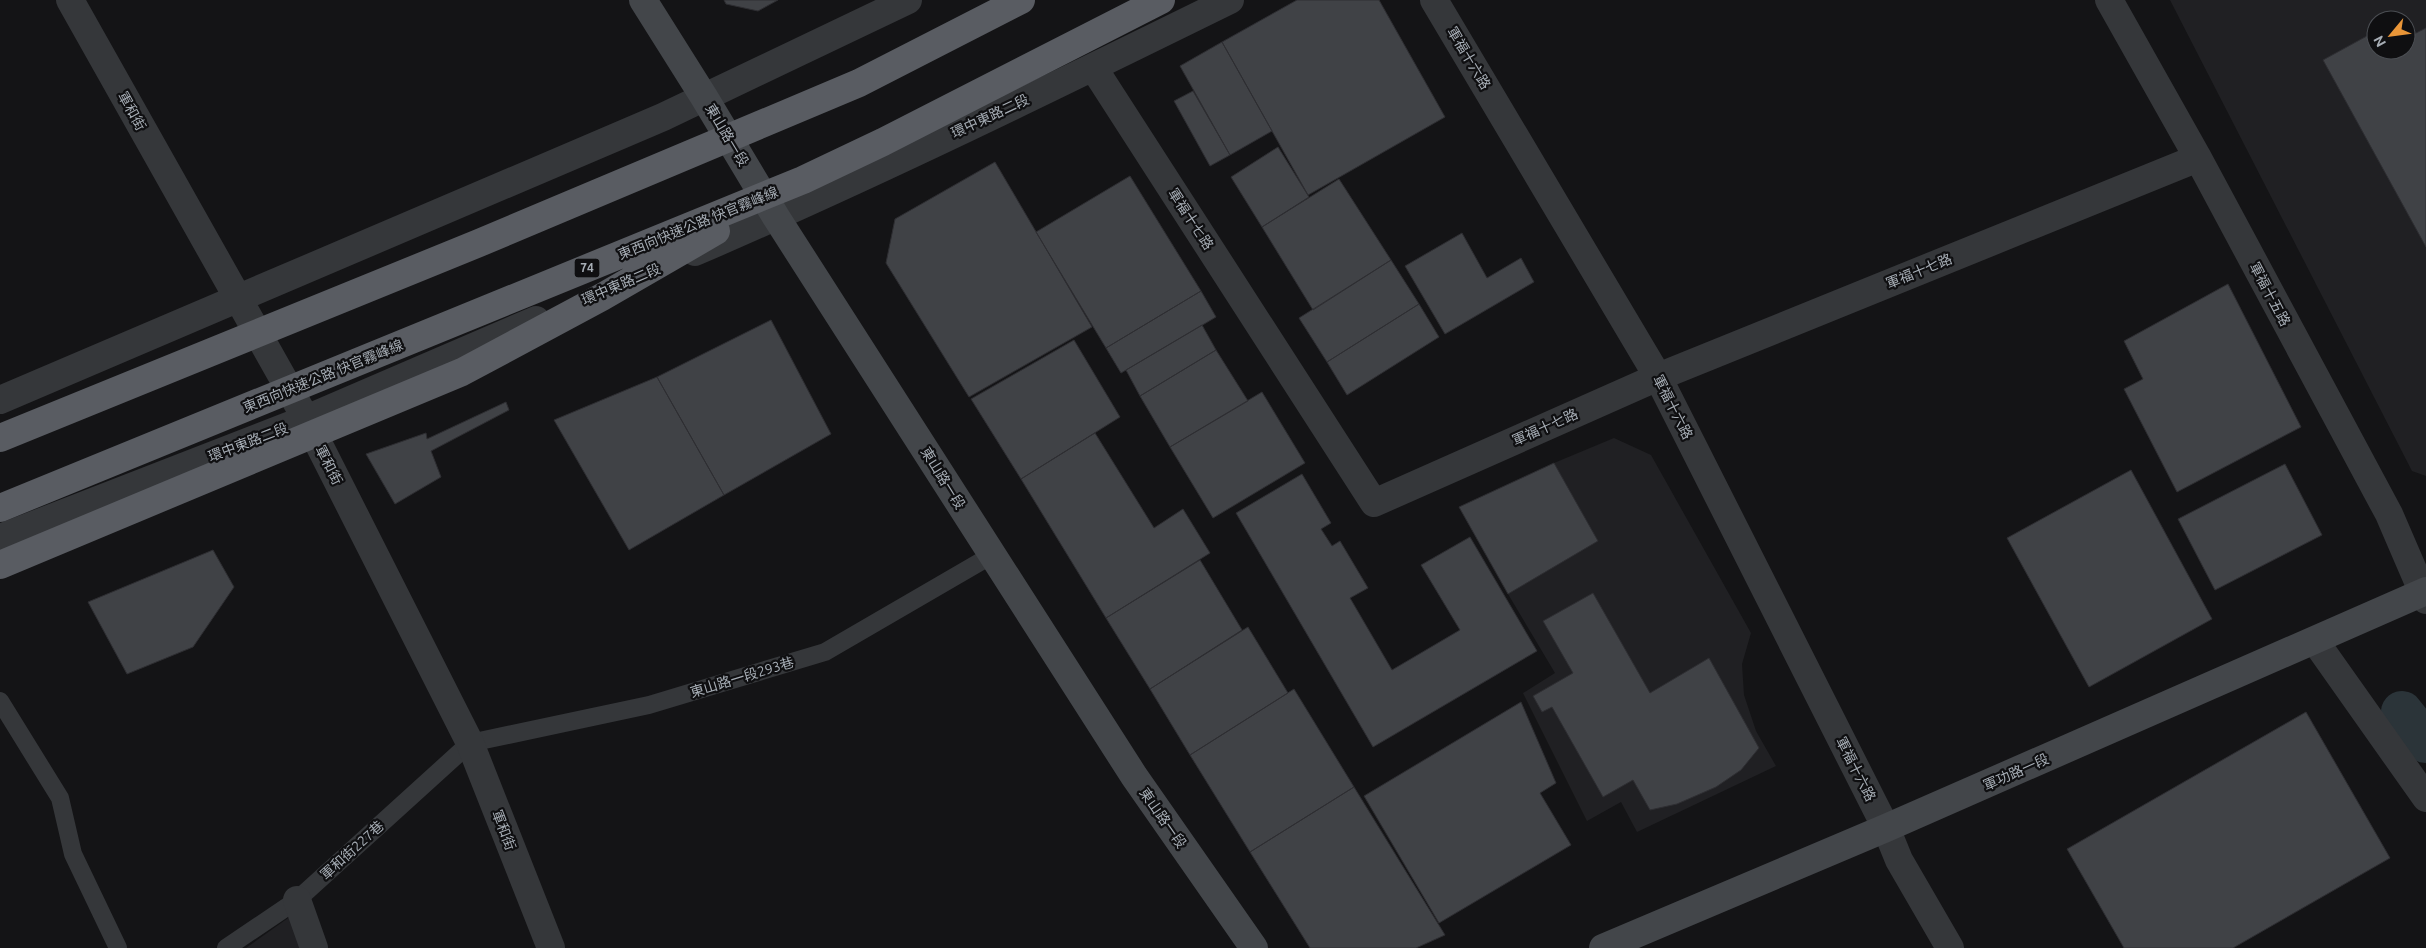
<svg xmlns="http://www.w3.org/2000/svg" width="2426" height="948" viewBox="0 0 2426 948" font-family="Ubuntu,'Noto Sans TC',sans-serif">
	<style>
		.built { fill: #202023; fill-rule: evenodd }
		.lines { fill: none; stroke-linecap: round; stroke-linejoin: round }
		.canal { stroke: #2b3439; stroke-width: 42 }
		.building { fill: #404246; stroke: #2e2e32 }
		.service { stroke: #35373a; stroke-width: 18 }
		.minor { stroke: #35373a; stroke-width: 28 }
		.secondary { stroke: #43464a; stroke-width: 28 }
		.trunk-bridge { stroke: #595c62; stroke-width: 28 }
		.labels { text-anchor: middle; stroke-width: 4.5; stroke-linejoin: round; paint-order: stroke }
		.shield { fill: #0f0f11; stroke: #797e84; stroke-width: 1 }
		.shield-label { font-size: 12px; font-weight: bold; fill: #a6adb5 }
		.street-label { font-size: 14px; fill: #a6adb5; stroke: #0f0f11 }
	</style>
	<rect width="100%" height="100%" fill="#141416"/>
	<path class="built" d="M2170,0H2426V476L2412,471ZM2376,20H2406V50H2376Z
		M1614,438L1651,455L1751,633L1742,664L1744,695L1756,731L1776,766L1637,832L1621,802L1587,821L1523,693L1555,673L1508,594L1598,541L1554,463Z
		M291,916L302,948H246Z"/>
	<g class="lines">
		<path class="canal" d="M2402,712L2426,742"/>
	</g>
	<path class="building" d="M724,0H778L758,11L726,4Z
		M1297,0H1379L1445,117L1308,195L1222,42Z
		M2406,25L2412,35L2426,28V247L2323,60L2376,31V50H2406Z
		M1222,42L1272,131L1230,155L1180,66Z
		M1193,91L1230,155L1210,166L1174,101Z
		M1278,147L1309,197L1262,227L1231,177Z
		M995,162L1092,327L969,397L886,263L895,219Z
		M1130,176L1201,291L1106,348L1036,232Z
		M1339,179L1391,260L1313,310L1262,227Z
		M1462,233L1487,278L1521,258L1534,282L1445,334L1405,266Z
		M1391,260L1419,304L1327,362L1299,318Z
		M2228,284L2301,427L2177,492L2124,389L2143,379L2124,341Z
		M1201,291L1216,317L1121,373L1106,348Z
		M1419,304L1439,337L1347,395L1327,362Z
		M771,320L831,434L724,495L657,377Z
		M1202,325L1216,350L1140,396L1126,370Z
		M1074,340L1120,417L1021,479L971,399Z
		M1216,350L1248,401L1170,447L1140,396Z
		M657,377L724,495L629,550L554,420Z
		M1262,392L1305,463L1213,518L1170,447Z
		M506,402L509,410L431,451L441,477L395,504L366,454L426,433L427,439Z
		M1095,433L1154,528L1183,509L1210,553L1106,618L1021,479Z
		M1554,463L1598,541L1508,594L1459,507Z
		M2285,464L2322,535L2215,590L2178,519Z
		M2131,470L2212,619L2089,687L2007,538Z
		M1302,474L1331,523L1321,529L1332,546L1340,541L1368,588L1350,598L1392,670L1460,630L1421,565L1470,537L1537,651L1373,747L1236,513Z
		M213,550L234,587L193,647L127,674L88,602Z
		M1200,560L1242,630L1150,689L1106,618Z
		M1593,593L1650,693L1709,658L1759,748L1741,770L1716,787L1677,804L1650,810L1633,780L1603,797L1552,707L1542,712L1533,696L1573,673L1543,621Z
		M1248,627L1288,693L1190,755L1150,689Z
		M1294,689L1354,787L1250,852L1190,755Z
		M1521,702L1556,783L1540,793L1571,845L1439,923L1364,796Z
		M2306,712L2390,858L2233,948H2124L2067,849Z
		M1354,787L1445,935L1416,948H1310L1250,852Z"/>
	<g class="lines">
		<path class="service" d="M0,701L60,798L73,854L118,948
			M226,948L297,900L470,743L649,705L825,652L992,555"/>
		<path class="minor" d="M70,0L306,419L470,743L551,948
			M1434,0L1658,377L1886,828L1899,860L1950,948
			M2109,0L2198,158L2389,514L2426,600
			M1093,67L1374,503L1658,377L2198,158
			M695,252C876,174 1053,87 1230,0
			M0,400L663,117L908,0
			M0,538L306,419L536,320
			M2315,641L2426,798
			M297,900L314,948"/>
		<path class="secondary" d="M643,0L704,97L776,217L1134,776L1254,948
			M1603,948L1886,828L2426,591"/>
		<path class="trunk-bridge" d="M0,438L479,243L859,83L1021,0
			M0,508L803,180L883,142L1161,0
			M0,565L462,372L602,297L716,231"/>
	</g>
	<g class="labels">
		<rect class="shield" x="574.5" y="258.5" width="25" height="19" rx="4"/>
		<g class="shield-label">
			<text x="587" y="272">74</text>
		</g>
		<g class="street-label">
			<text transform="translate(1469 58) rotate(59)" y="5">軍福十六路</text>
			<text transform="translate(132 111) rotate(61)" y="5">軍和街</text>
			<text transform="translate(990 116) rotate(-25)" y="5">環中東路二段</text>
			<text transform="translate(727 135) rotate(59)" y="5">東山路一段</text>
			<text transform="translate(1191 219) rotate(57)" y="5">軍福十七路</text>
			<text transform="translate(698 223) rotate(-22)" y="5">東西向快速公路 快官霧峰線</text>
			<text transform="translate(1919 271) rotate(-22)" y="5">軍福十七路</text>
			<text transform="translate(621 284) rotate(-23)" y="5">環中東路二段</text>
			<text transform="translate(2270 294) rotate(62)" y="5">軍福十五路</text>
			<text transform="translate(323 376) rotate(-22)" y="5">東西向快速公路 快官霧峰線</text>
			<text transform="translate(1673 407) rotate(63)" y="5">軍福十六路</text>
			<text transform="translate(1545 427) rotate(-24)" y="5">軍福十七路</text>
			<text transform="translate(248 442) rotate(-21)" y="5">環中東路二段</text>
			<text transform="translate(329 465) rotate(63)" y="5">軍和街</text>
			<text transform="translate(943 478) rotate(58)" y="5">東山路一段</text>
			<text transform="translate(742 677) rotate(-17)" y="5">東山路一段293巷</text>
			<text transform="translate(1856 769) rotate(63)" y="5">軍福十六路</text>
			<text transform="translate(2016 772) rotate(-24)" y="5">軍功路一段</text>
			<text transform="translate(1163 818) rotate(55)" y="5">東山路一段</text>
			<text transform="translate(504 830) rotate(69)" y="5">軍和街</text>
			<text transform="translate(352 850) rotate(-42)" y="5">軍和街227巷</text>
		</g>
	</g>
	<g transform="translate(2391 35) rotate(241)"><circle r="24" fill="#0f0f11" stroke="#4b4e53"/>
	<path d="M0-4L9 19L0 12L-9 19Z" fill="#ea9638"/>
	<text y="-8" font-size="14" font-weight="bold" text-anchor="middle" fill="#a6adb5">N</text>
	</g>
</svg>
